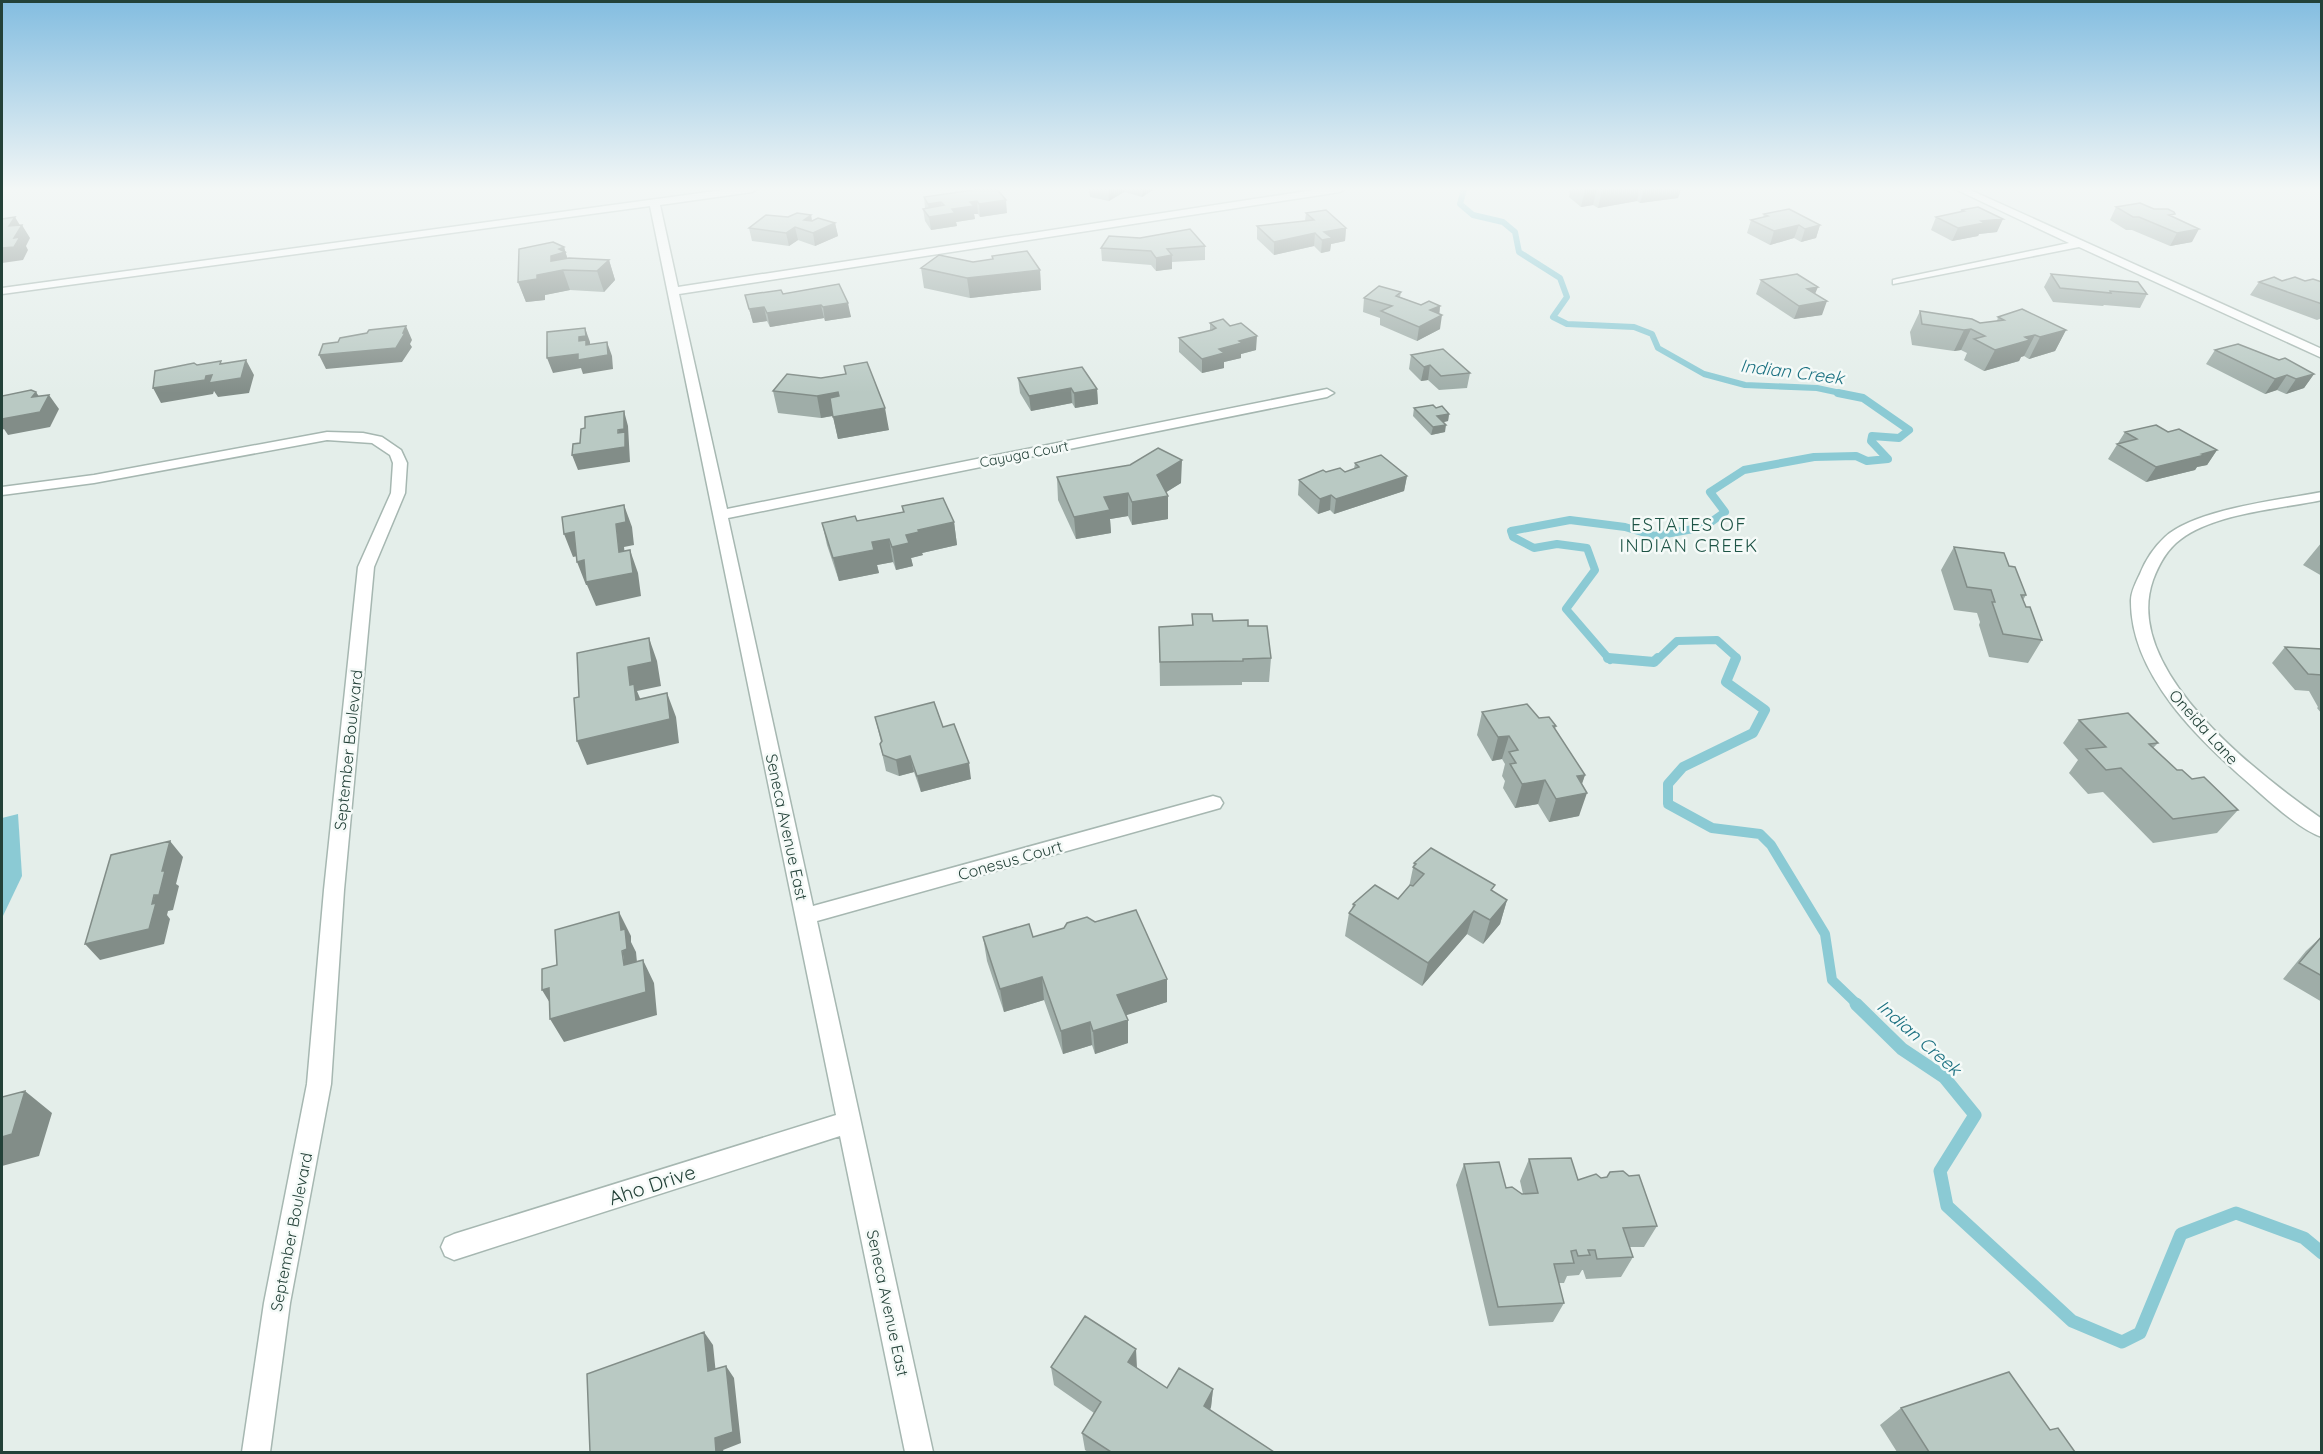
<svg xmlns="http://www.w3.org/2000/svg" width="2323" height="1454" viewBox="0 0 2323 1454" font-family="Quicksand,sans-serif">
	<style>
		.water { fill: #8bcad4 }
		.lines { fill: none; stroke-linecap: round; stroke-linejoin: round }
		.stream-far3 { stroke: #8bcad4; stroke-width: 6 }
		.stream-far2 { stroke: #8bcad4; stroke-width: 8 }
		.stream-far1 { stroke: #8bcad4; stroke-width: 10 }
		.stream { stroke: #8bcad4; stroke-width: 13 }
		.street-casing { stroke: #a6b7b1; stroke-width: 3 }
		.street { fill: #fff; fill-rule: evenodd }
		.wall { fill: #9fada8 }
		.shaded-wall { fill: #828d88 }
		.building { fill: #b9c9c3; stroke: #828d88; stroke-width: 1.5 }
		.labels { text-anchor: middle; stroke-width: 5; stroke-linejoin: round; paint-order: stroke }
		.far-street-label { font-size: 14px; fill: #234138; stroke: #f5faf8 }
		.street-label { font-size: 16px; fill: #234138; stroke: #f5faf8 }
		.water-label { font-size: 18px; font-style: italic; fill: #1a7080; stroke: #f5faf8 }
		.neighbourhood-label { font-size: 18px; letter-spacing: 1.5px; fill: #1e5446; stroke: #f5faf8 }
		.near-street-label { font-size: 20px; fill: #234138; stroke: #f5faf8 }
	</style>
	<rect width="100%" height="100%" fill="#e4eeea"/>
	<path class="water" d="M18,814L22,876L2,918V818Z"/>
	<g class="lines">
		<path class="stream-far3" d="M1464,189L1460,204L1473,215L1503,222L1515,232L1519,252L1560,278L1567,297L1553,317L1567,324L1634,327L1652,334L1658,348L1704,374L1745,385L1817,388L1845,394"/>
		<path class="stream-far2" d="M1610,660L1566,609L1595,570L1587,548L1557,544L1534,548L1513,537L1511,531L1570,520L1625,527L1655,536L1704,527L1725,512L1710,492L1744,470L1814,457L1856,456L1867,461L1888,459L1871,441L1872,436L1899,438L1909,430L1863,398L1838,393
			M1657,660L1677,641L1717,640L1736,657L1735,660"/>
		<path class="stream-far1" d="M1608,658L1654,662L1658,658
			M1736,658L1726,682L1765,710L1753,733L1683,767L1668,784V804L1712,828L1760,834L1771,845L1825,934L1832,980L1858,1005"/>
		<path class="stream" d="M1856,1004L1902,1049L1944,1077L1975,1115L1940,1171L1947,1206L2072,1321L2122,1342L2140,1333L2181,1234L2236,1213L2304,1238L2322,1253"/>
		<g class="street-casing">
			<path id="street" d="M730,189H757L752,192L660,205L678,287L1320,189H1345L1340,192L679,294L727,509L1327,389L1334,393L1327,397L728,518L813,906L1213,796L1220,798L1223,803L1220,808L1213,810L817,921L933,1452H905L840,1136L454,1260L445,1256L441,1247L445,1238L454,1234L836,1115L650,206L2,294V288Z
				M1955,189H1968L2322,349V358L2079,247L1893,284V280L1897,279L2069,243Z
				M327,432L363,433L382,437L401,450L407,463L405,493L374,567L344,890L331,1084L290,1303L270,1452H242L264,1303L307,1084L324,890L358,567L391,493L393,463L390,455L372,443L327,440L94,483L2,495V487L94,475Z
				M2322,492V500C2279,509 2216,513 2181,539C2167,549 2159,564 2153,580C2121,670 2258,774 2322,819V837C2300,830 2269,801 2252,786C2200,741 2130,675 2131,600C2131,592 2136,582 2140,574C2145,561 2154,547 2165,537C2196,509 2280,500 2322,492Z"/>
		</g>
		<use href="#street" class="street"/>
	</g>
	<path class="wall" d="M980,189L1007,213L980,217L978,214H974L975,219L956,222L957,226L931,230L925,221L923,209L925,208L924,197Z
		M1089,189H1153V190L1142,197L1124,192L1109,201L1090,197Z
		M1570,189H1681L1678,198L1640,203L1637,201L1598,208L1593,205L1581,207L1569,197Z
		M2116,207L2173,217L2192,242L2170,246L2132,230H2126L2110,220Z
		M1961,210L1997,232L1979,234L1978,236L1952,241L1931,230L1936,217L1961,212Z
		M1306,213L1346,228L1345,241L1331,244L1330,251L1321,253L1314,246L1274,255L1257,239V226L1305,221Z
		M1764,214L1820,225L1816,238L1801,242L1794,238L1770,245L1747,233L1751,220L1763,217Z
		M811,215L812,221L835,223L838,236L815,246L798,240L789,246L752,241L749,228Z
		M1205,246V260L1172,262V269L1156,271L1151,265L1102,261L1101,248Z
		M564,247L567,258L609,260L615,280L604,292L570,290L545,295V300L526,302L518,282Z
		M992,256L1040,270L1041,290L970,298L924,288L921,268L973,262L992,259Z
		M2051,274L2147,294L2140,308L2104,305L2103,306L2053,302L2044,287Z
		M1761,280L1815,294L1822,315L1794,319L1756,294Z
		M2282,281L2322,282V318L2317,320L2250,295L2259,282Z
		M839,284L851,317L825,321L824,318L770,327L767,321L753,323L745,295L783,294Z
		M1401,292L1400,297L1421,305L1440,306L1439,314L1440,329L1417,341L1380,325V318L1363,312L1364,298Z
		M1920,311L1980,323L1997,321L1998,317L2066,330L2055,351L2029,359L2024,356L2021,357L2019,361L1984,371L1964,360L1967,353L1961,350L1954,351L1912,345L1910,332Z
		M1210,323L1256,350L1241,354V358L1224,362V368L1202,373L1179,352V338L1210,331Z
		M2215,350L2314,374L2304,388L2286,394L2277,390L2265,394L2206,364Z
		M1411,355L1470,373L1467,388L1439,390L1428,380L1421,381L1409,369Z
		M844,366L889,430L838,439L833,416L821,418L778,413L773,391L821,378L846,374Z
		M1018,378L1097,389L1098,404L1075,408L1072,403L1031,411L1020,393Z
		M1414,408H1436L1449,414L1448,421L1443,422L1445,432L1431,435L1413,416Z
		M2125,432H2168L2217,450L2207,465L2197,467L2195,470L2146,482L2108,459Z
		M1355,463L1407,476L1404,491L1334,514L1330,510L1318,514L1298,495L1299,480L1326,472H1345L1354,469Z
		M1057,477L1181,483L1166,492L1168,519L1132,525L1128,516L1110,519L1111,533L1076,539L1058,500Z
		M902,506L954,522L957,545L922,553L923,555L911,558L913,566L896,570L893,562L877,565L879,573L839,581L827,545L822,523L857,521L903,512Z
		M2322,542V576L2303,565Z
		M1954,547L2026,595L2023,600L2042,640L2028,663L1989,657L1979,625L1980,622L1977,613L1954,610L1941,570Z
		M1192,614L1213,621L1248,626L1271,658L1269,682H1242V685L1160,686L1159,627L1192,625Z
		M2285,647L2322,649V714L2317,708L2318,707L2309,691L2295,690L2272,663Z
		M1482,712L1539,718L1556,726L1555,729L1585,775L1582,784L1579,816L1549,822L1538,804L1515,808L1503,788L1505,781L1502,776L1505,764L1502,759L1492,761L1477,735Z
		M875,717L943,727L971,779L921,792L914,772L899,776L886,771L880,744L881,742Z
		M2079,720L2158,743L2153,748L2177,770L2238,810L2217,833L2153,843L2103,792L2088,794L2069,773L2078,760L2063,743Z
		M1414,863L1493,892L1507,900L1500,924L1483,944L1467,934L1422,986L1345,936L1349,913L1352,909L1353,904L1398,899L1409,887Z
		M2322,936V1002L2283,979L2306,951Z
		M983,937H1033L1167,1002L1125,1015L1128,1020V1043L1095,1054L1092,1045L1063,1054L1044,1000L1004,1012L987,961Z
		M1529,1159L1578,1180L1657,1226L1644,1247H1630L1633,1257L1621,1277L1586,1279L1583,1270H1582L1579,1275L1567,1276L1564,1283H1559L1564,1303L1553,1322L1489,1326L1456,1185L1464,1164L1506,1188L1523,1194L1520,1181Z
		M1051,1367L1137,1368L1167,1388L1213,1389L1211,1407L1210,1410L1274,1452H1088L1085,1450L1082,1433L1094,1413L1054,1385Z
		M1901,1408L2050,1430L2075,1452H1897L1880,1425Z"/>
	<path class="shaded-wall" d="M1108,189H1124V192L1109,201Z
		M1142,189H1153V190L1142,197Z
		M1585,189H1597L1593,205L1581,207Z
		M1602,189H1640L1637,201L1598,208Z
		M1644,189H1681L1678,198L1640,203Z
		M1006,200L1007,213L980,217L979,204Z
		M977,201L978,214H974L975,219L956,222L957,226L931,230L929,217L970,202Z
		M941,202L943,215L930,217L928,204Z
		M811,215L813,228L804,220Z
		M15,217L21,227L22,225L30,238L26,246L28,250L23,260L2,263V248L9,226Z
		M2003,219L1997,232L1979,234L1978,236L1952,241L1958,228L1981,221Z
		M835,223L838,236L815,246L813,233Z
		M1799,225L1794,238L1770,245L1774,231Z
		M1820,225L1816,238L1801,242L1805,229Z
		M795,227L798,240L789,246L786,233Z
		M1346,228L1345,241L1331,244L1330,251L1321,253L1322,240L1324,232Z
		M2199,229L2192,242L2170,246L2177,233Z
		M1315,233L1314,246L1274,255V242Z
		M564,247L570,267L563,270L570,290L545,295V300L526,302L518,282L537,275L551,261V256L559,249Z
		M1172,255V269L1156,271V258Z
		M609,260L615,280L604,292L597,271Z
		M1040,270L1041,290L970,298L967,278Z
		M1818,287L1812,301L1807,289Z
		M1827,301L1822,315L1794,319L1799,306Z
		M848,303L851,317L825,321L823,307Z
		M821,305L824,318L770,327L767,313Z
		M1440,306L1439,317L1442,315L1440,329L1417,341L1419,327L1430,310Z
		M764,307L767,321L753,323L749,309Z
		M406,326L412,340L410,344L412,347L402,362L326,369L319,355L403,333Z
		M585,328L590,342V350L607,342L612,356L613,369L583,374L581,368L553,373L547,358L579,341V337Z
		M1971,329L1961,350L1954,351L1964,330Z
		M2066,330L2055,351L2029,359L2040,337Z
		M2035,335L2024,356L2021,357L2019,361L1984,371L1995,350L2025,337Z
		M1257,336L1256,350L1241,354V358L1224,362V368L1202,373V359L1219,349L1239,341Z
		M246,360L254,375L249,393L218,397L214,391L213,394L161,403L153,388L206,376Z
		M1430,365L1428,380L1421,381L1424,367Z
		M2314,374L2304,388L2286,394L2296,379Z
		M2287,375L2277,390L2265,394L2275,379Z
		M1071,388L1072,403L1031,411L1029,396Z
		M1097,389L1098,404L1075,408L1074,393Z
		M36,392L44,404L49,395L59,409L50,427L8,435L4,429L2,430V414L32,397Z
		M838,392L842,414L821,418L817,396Z
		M885,408L889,430L838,439L833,417Z
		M624,411L628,426L630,462L578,470L572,455L618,433Z
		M1449,414L1448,421L1436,424L1437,416Z
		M1446,425L1445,432L1431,435L1433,427Z
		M2217,450L2207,465L2197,467L2195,470L2146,482L2156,467Z
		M1182,460L1181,483L1157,498V475Z
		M1407,476L1404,491L1334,514L1336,499Z
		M1128,493V516L1110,519L1111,533L1076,539L1074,517L1104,497Z
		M1331,495L1330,510L1318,514L1320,499Z
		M1168,496V519L1132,525V502Z
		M624,505L632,527L634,545L624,547L627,574L630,550L638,573L641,596L596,606L587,585H586L577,562L619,552L616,524Z
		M954,522L957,545L922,553L923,555L911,558L913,566L896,570L892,547L906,535L918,530Z
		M574,532L583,555L573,557L564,534Z
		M889,539L893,562L877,565L879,573L839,581L833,558L872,542Z
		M649,638L657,661L661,686L637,691L644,708L645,723L630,685L628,667Z
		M667,693L676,717L679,743L587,765L577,741Z
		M1509,736L1502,759L1492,761L1498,737Z
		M910,756L914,772L899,776L896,760Z
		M969,763L971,779L921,792L917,776Z
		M1585,775L1578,794L1587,793L1579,816L1549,822L1556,799L1577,776Z
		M1545,780L1538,804L1515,808L1522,784Z
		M170,841L183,857L176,884L179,886L173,910L168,911L167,915L170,919L164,944L100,960L85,944L152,904Z
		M1507,900L1500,924L1483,944L1490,920Z
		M1474,911L1467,934L1422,986L1428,963Z
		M619,912L631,936V942L636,952L638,973L624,965Z
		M643,960L654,983L657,1015L564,1042L550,1019Z
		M1042,977L1044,1000L1004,1012L1000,989Z
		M1167,979V1002L1118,1018L1117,995Z
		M549,988L556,1013L542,990Z
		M1128,1020V1043L1095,1054L1093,1031Z
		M1090,1022L1092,1045L1063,1054L1061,1031Z
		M25,1091L52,1113L39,1156L2,1166V1137Z
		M704,1332L713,1345L717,1384L708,1371Z
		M1136,1349L1137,1368L1128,1362Z
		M726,1366L734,1378L741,1443L723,1450L724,1452H716L715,1438Z
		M1213,1389L1211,1407L1203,1424L1204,1406Z"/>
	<path class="building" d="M980,189H997L1006,200L979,204L977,201L970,202L974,206L952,209L955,213L929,217L923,209L944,205L941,202L928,204L924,197Z
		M2140,203L2154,209H2168L2174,212L2175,214L2169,215L2199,229L2177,233L2139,217H2133L2116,207Z
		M1978,207L2003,219L1981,221L1984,223L1958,228L1936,217L1964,211L1961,210Z
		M1789,209L1820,225L1805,229L1799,225L1774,231L1751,220L1768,216L1764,214Z
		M1326,210L1346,228L1324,232L1332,238L1322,240L1315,233L1274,242L1257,226L1314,220L1306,213Z
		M797,213L811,215L804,220L812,221L818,218L835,223L813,233L795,227L786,233L749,228L766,215L788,217Z
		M15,217L9,226L22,225L14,238L20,237L14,247L2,248V219Z
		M1190,229L1205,246L1167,249L1172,255L1156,258L1151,251L1101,248L1109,236L1140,238Z
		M553,242L564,247L559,249L565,252L551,256V261L569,258L609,260L597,271L563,270L537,275V279L518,282L519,249Z
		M1027,251L1040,270L967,278L921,268L939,255L973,262L993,259L992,256Z
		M1797,274L1818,287L1807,289L1827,301L1799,306L1761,280Z
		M2051,274L2138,282L2147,294L2110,291L2111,293L2060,288Z
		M2274,277L2282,281L2295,277L2305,281L2313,279L2322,282V304L2259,282Z
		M839,284L848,303L823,307L821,305L767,313L764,307L749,309L745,295L781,290L783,294Z
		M1379,286L1401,292L1396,296L1421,305L1429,301L1440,306L1430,310L1442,315L1419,327L1381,311L1392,306L1364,298Z
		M2022,309L2066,330L2040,337L2035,335L2025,337L2030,340L1995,350L1974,339L1985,336L1971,329L1964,330L1922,324L1920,311L1972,319L1980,323L2004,320L1998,317Z
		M1223,319L1230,326L1241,323L1257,336L1239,341L1242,343L1219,349L1224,353L1202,359L1179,338L1212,330L1216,328L1210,323Z
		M406,326L403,333H405L396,348L319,355L323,344L338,342L340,338L367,333L369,330Z
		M585,328L586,336L579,337V341L586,340V345L607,342L608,355L578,360V354L547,358V332Z
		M2238,344L2279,360L2285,358L2314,374L2296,379L2287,375L2275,379L2215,350Z
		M1443,349L1470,373L1441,376L1430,365L1424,367L1411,355Z
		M246,360L241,378L209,383L212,375L206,376L205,380L153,388L155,371L194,363L197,365L221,361L220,364Z
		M867,362L885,408L833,417L830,398L839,396L838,392L817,396L773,391L787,374L821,378L846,374L844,366Z
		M1082,367L1097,389L1074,393L1071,388L1029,396L1018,378Z
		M31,390L36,392L32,397L49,395L40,412L2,419V396Z
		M1433,405L1436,408L1442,406L1449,414L1437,416L1446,425L1433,427L1414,408Z
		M624,411V429L618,430V433L625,432V447L572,455L573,444L580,443L581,429L585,428V417Z
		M2156,425L2168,432L2179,429L2217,450L2202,454L2205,455L2156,467L2117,444L2137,439L2125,432Z
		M1158,448L1182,460L1157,475L1168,496L1132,502L1128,493L1104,497L1110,510L1074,517L1057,477L1130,465Z
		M1381,455L1407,476L1336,499L1331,495L1320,499L1299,480L1323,470L1326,472L1340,468L1345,472L1359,467L1355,463Z
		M943,498L954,522L918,530L919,532L906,535L909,543L892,547L889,539L872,542L874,550L833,558L822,523L855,516L857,521L904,512L902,506Z
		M624,505L626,522L616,524L619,552L630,550L633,573L586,582L584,560L577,562L574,532L564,534L562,517Z
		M1954,547L2004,553L2009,566L2015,567L2026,595H2021L2026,607H2030L2042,640L2003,634L1992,602H1995L1991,590L1967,587Z
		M1192,614H1212L1213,621L1248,620V626H1267L1271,658L1243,659V661L1160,662L1159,627L1193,625Z
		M649,638L652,662L628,667L630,685L634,684L636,700L667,693L670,719L577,741L574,698L579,697L577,653Z
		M2285,647L2322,649V675L2308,674Z
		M934,702L943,727L954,724L969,763L917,776L910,756L896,760L883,755L880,744L882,741L875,717Z
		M1527,704L1539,718L1549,717L1556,726H1553L1585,775L1577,776L1587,793L1556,799L1545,780L1522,784L1510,764L1516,763L1509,752L1518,750L1509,736L1498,737L1482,712Z
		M2128,713L2158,743L2149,744L2177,770H2182L2192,779L2204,777L2238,810L2173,819L2121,768L2106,770L2086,749L2106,747L2079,720Z
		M170,841L162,871H165L159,895H154L152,904L156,903L149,929L85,944L111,855Z
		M1431,848L1495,885L1491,890L1507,900L1490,920L1474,911L1428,963L1349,913L1355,905L1353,904L1375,885L1398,899L1410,885L1413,886L1424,874L1413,867L1416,864L1414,863Z
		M1136,910L1167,979L1117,995L1128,1020L1093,1031L1090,1022L1061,1031L1042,977L1000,989L983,937L1029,924L1033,937L1064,928L1067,923L1087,917L1095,922Z
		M619,912L621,930L625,929L627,949L622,951L624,965L643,960L646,992L550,1019L549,988L542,990V969L557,965L555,930Z
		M2322,936V976L2299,963Z
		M25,1091L12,1134L2,1137V1097Z
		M1571,1158L1578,1180L1596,1174L1601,1178L1607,1177L1610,1172L1623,1171L1629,1176L1639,1175L1657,1226L1623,1228L1633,1257L1597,1259L1595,1250H1588L1590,1255L1578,1256L1576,1250L1571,1251L1574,1263L1554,1264L1564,1303L1498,1307L1464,1164L1499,1162L1506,1188L1512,1187L1522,1194L1538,1193L1529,1159Z
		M1085,1316L1136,1349L1128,1362L1167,1388L1179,1368L1213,1389L1204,1406L1274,1452H1111L1082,1433L1101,1402L1051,1367Z
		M704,1332L708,1371L726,1366L733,1432L715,1438L716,1452H590L587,1374Z
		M2009,1372L2050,1430L2058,1428L2075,1452H1929L1901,1408Z"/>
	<linearGradient id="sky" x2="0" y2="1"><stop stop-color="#83bde0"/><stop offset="0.48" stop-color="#f3f7f6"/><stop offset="1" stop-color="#f3f7f6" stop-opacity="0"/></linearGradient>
	<rect width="2323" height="393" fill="url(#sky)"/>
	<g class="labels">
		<g class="far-street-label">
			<text transform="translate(1024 454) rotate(-11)" y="5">Cayuga Court</text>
		</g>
		<g class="street-label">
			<text transform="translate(2204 727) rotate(48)" y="6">Oneida Lane</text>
			<text transform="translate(348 750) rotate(-84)" y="6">September Boulevard</text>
			<text transform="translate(787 827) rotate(78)" y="6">Seneca Avenue East</text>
			<text transform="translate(1010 860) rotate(-16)" y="6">Conesus Court</text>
			<text transform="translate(291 1232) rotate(-79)" y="6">September Boulevard</text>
			<text transform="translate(888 1303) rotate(78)" y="6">Seneca Avenue East</text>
		</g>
		<g class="water-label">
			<text transform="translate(1792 372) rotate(7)" y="6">Indian Creek</text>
			<text transform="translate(1919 1038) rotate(41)" y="6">Indian Creek</text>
		</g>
		<g class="neighbourhood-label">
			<text x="1689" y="531">ESTATES OF<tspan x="1689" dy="21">INDIAN CREEK</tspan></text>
		</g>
		<g class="near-street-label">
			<text transform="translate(652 1185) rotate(-18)" y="7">Aho Drive</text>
		</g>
	</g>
	<rect width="2323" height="1454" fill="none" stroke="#234138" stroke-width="6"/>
</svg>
